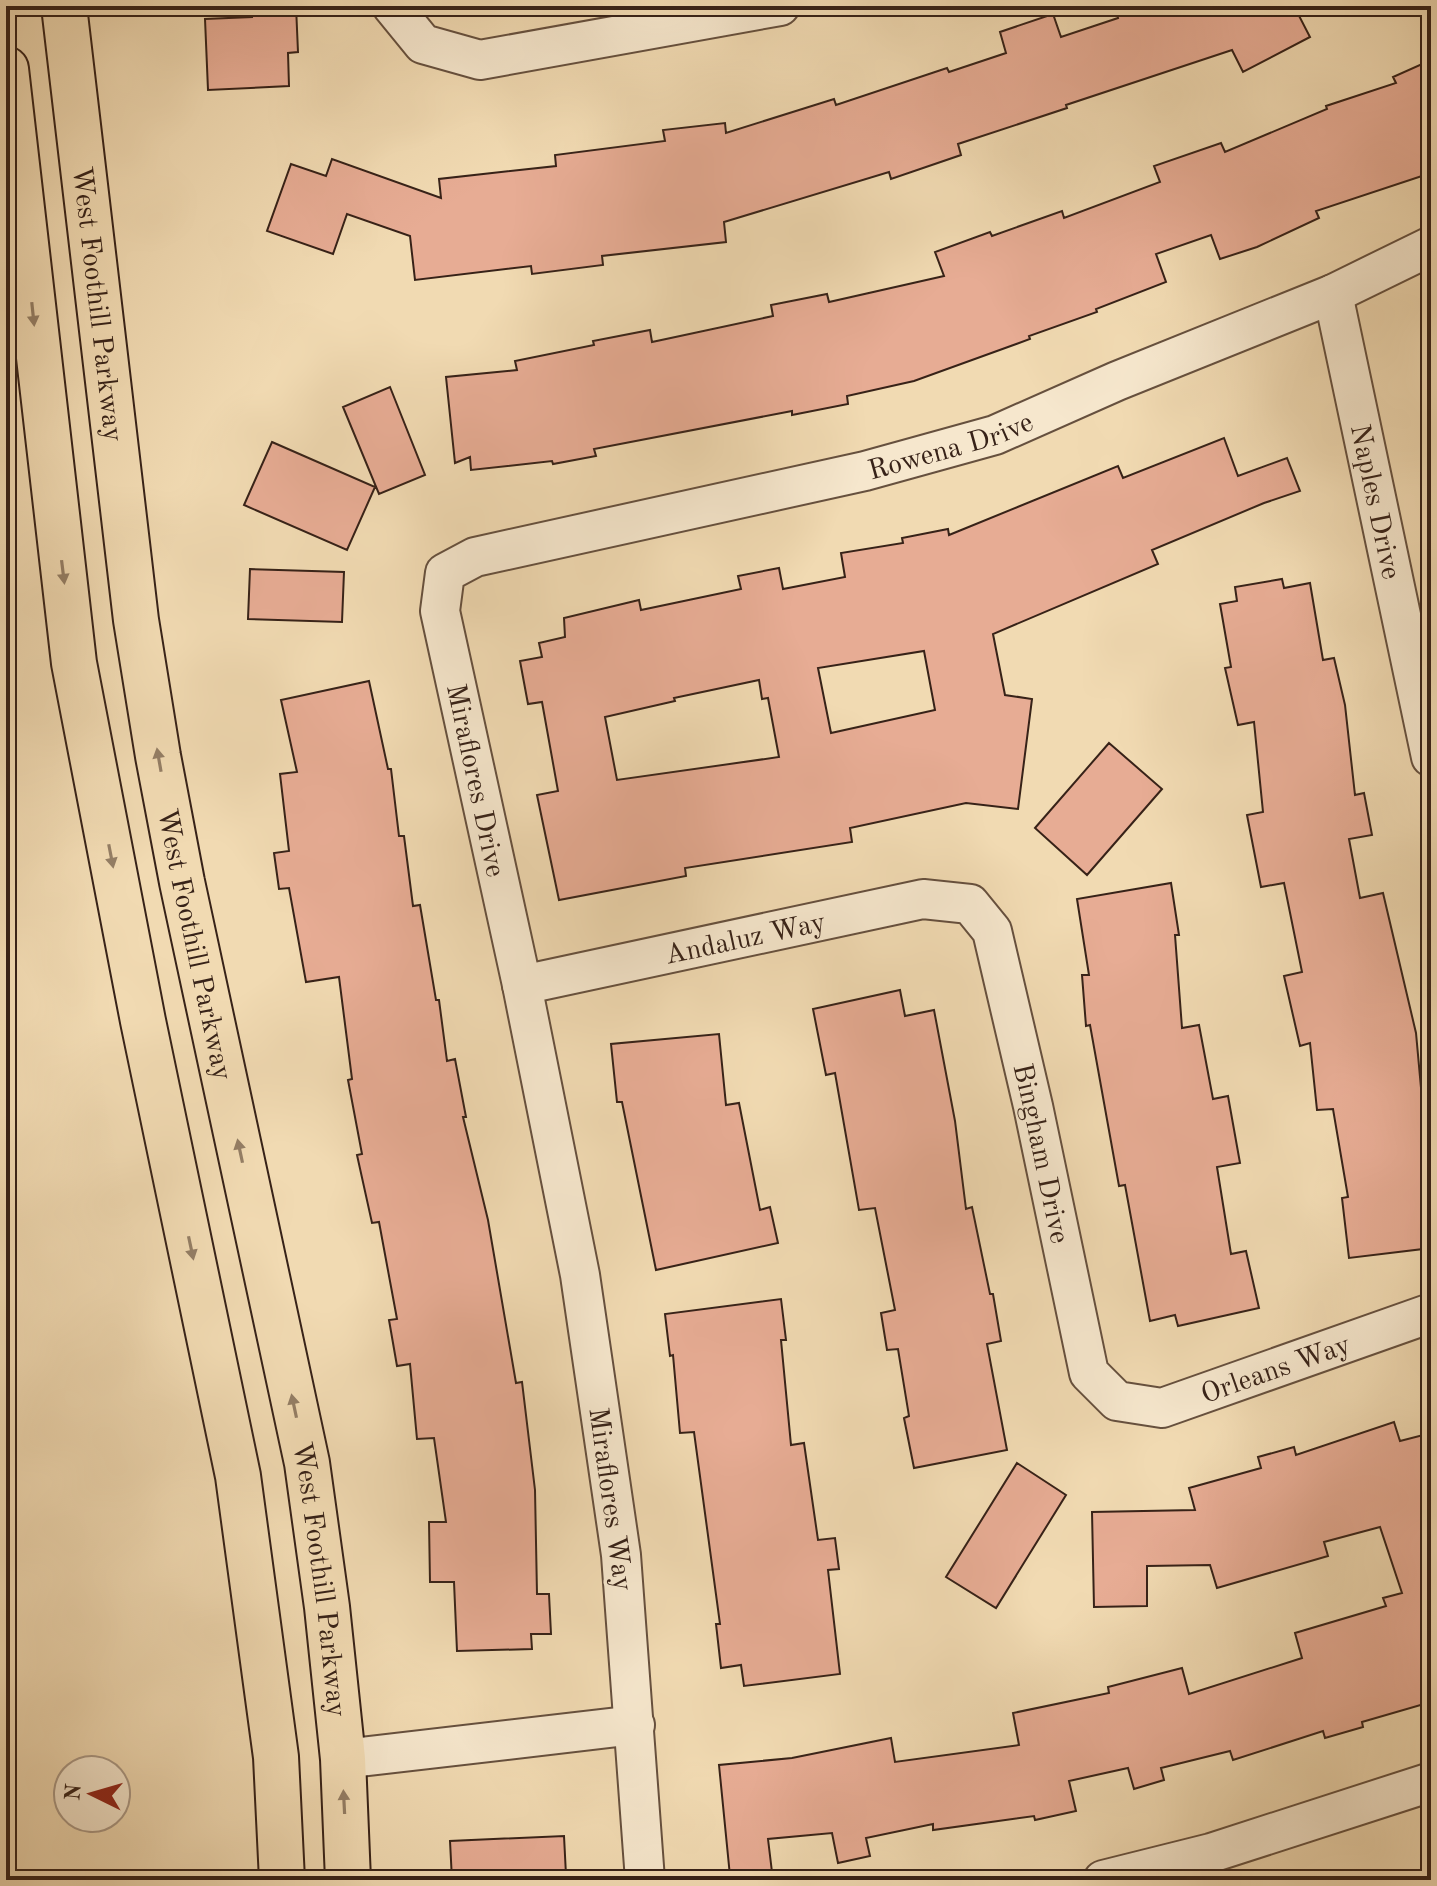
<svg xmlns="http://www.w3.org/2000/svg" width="1437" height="1886" viewBox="0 0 1437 1886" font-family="'Old Standard TT',serif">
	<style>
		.building { fill: #e7ac94; stroke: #372218; stroke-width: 2; fill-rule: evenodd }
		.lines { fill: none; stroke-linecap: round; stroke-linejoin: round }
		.minor-casing { stroke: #66503e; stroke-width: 42 }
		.major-casing { stroke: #372218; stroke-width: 48 }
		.minor { stroke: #f6e7cd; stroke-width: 38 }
		.major { stroke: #f1dab2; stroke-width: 44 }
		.oneway { fill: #947e65 }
		.labels { text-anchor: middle; stroke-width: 7; stroke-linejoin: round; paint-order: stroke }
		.street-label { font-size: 28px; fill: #372218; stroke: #f6e7cd }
	</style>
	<rect width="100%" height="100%" fill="#f1dab2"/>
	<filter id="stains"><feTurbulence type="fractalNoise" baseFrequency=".0025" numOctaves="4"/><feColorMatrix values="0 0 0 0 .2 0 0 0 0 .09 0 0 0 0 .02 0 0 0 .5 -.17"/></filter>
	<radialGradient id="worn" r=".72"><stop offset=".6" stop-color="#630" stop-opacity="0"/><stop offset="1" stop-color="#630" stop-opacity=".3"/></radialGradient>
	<path class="building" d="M251,6H296L298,52L288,53L289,86L208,90L205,19L252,17Z
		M1115,6H1294L1310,37L1243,72L1232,50L1066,105L1067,108L958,144L961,155L891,179L889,172L724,222L726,242L602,256L603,265L532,274L531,266L415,280L410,236L347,214L333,254L267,231L291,164L326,176L332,159L441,198L439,179L556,166L555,155L665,141L663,130L725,123L726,133L834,99L836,105L947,68L949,72L1006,53L1000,32L1053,14L1061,37L1118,18Z
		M1431,60V173L1316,211L1319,218L1257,247L1220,259L1211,235L1156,254L1166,282L1096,309L1097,312L1029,336L1030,339L914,381L847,396L848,404L792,415V411L594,449L596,456L553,464L552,461L471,470L470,457L455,463L446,377L517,370L515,361L594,345L593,341L650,330L652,342L773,316L771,305L827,294L829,302L944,276L935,252L990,232L992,236L1062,211L1064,218L1160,182L1154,166L1221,143L1225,152L1327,109L1326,106L1396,83L1393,77Z
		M390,387L425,475L379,494L343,407Z
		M1224,438L1238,476L1287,458L1300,491L1264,503L1152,550L1158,564L993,634L1005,695L1032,699L1018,809L966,803L850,828L852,842L685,868L686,876L559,900L537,795L558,791L542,702L528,704L520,661L542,657L539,643L565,637L564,618L639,600L641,610L741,589L738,576L779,568L783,589L845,577L841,553L903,543L902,538L948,529L949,535L1118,466L1123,478ZM924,651L935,710L831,733L818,668ZM759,680L762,699L768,698L779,757L617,780L605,717L675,701L674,698Z
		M272,442L375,487L347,550L244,505Z
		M250,569L344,572L342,622L248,619Z
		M1282,579L1284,588L1310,583L1323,660L1334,658L1345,705L1355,795L1364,793L1372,835L1349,839L1360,898L1383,893L1416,1033L1424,1121L1431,1119V1248L1349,1258L1342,1198L1348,1197L1333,1109L1317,1110L1310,1043L1300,1046L1284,976L1302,972L1284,883L1261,887L1247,815L1263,812L1254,722L1238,725L1225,668L1231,667L1220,604L1237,601L1235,587Z
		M369,681L388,769H391L399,836H404L413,906L420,905L436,1000H439L447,1061L455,1059L466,1117H463L488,1220L516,1383L522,1382L535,1490L537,1594H549L551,1634H531L532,1649L457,1651L454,1582H430L429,1522H446L434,1438L417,1439L410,1364L397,1366L389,1320L397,1319L379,1222L372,1223L357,1155L362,1154L348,1080L352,1079L339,977L306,982L289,888L279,889L274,853L289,851L280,774L297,772L281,700Z
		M1109,743L1162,789L1087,875L1035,828Z
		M1171,883L1179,935H1175L1182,1028L1199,1025L1213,1099L1228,1096L1240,1163L1217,1167L1231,1254L1246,1251L1259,1308L1178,1326L1175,1315L1150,1321L1125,1185L1119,1186L1090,1025L1086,1026L1082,975H1089L1077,899Z
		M900,990L905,1016L934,1010L955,1121L966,1209L972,1207L990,1294H993L1001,1341L987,1344L1007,1450L914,1468L904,1418L909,1416L898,1349L887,1350L881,1313L895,1310L875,1208L859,1210L835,1073L826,1075L813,1009Z
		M719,1034L726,1105L739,1103L760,1210L770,1207L778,1243L656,1270L622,1102H617L611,1044Z
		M781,1299L786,1340H781L791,1445L804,1443L818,1540L835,1538L839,1569L828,1570L840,1674L744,1686L741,1665L721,1668L716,1624H720L694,1432L680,1433L673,1355L670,1356L665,1314Z
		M1394,1422L1400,1441L1431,1433V1702L1362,1722L1363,1727L1325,1738L1323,1731L1233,1760L1230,1751L1161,1768L1164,1780L1134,1789L1128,1768L1069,1781L1076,1811L1035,1820L1034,1816L933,1830V1824L866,1838L870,1856L838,1863L832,1833L768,1839L772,1872L730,1876L719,1765L792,1758L891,1738L895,1762L1019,1745L1013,1713L1109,1693L1108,1687L1182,1668L1189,1694L1302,1658L1295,1633L1386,1606L1383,1598L1402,1593L1380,1527L1324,1542L1328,1556L1217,1588L1210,1565L1147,1566V1606L1094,1607L1092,1512L1195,1510L1189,1488L1261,1468L1258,1457L1294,1447L1296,1455Z
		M1017,1463L1066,1495L996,1608L946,1577Z
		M564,1836L566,1875L533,1877V1880H452L450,1841Z"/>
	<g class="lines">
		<g class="minor-casing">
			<g id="minor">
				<path d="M392,6L423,44L480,60L780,6"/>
				<path id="s1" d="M1333,294L1431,757"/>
				<path id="s2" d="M522,985L923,899L970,904L992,931L1033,1106L1089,1373L1117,1401L1162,1408L1431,1313"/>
				<path d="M343,1759L635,1725"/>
				<path id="s3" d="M645,1880L621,1555L580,1275L522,985L440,611L445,573L475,557L865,471L995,435L1117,381L1333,294L1431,246"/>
				<path d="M1103,1880L1211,1853L1431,1782"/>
			</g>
		</g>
		<g class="major-casing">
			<g id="major">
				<path id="s4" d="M64,6L136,620L158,756L182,882L307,1463L327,1607L343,1759L348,1880"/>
				<path d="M6,69L74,663L143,1021L238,1476L276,1757L282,1880"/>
			</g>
		</g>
		<use href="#minor" class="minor"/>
		<use href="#major" class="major"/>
	</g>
	<defs><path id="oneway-solid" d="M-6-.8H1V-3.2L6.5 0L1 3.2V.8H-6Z" transform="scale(2)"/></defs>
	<g class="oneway">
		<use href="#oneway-solid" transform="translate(33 314) rotate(84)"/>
		<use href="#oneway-solid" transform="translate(63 572) rotate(83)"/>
		<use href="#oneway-solid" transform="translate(159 760) rotate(-100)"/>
		<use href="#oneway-solid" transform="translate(111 856) rotate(79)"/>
		<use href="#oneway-solid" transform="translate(240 1151) rotate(-102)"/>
		<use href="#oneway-solid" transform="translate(191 1248) rotate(78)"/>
		<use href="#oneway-solid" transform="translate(294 1406) rotate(-102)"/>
		<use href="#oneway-solid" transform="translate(344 1802) rotate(-93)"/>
	</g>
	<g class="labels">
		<g class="street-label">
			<text dy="10" stroke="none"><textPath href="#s4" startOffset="300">West Foothill Parkway</textPath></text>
			<text dy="10" stroke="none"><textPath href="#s3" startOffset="1848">Rowena Drive</textPath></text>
			<text dy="10" stroke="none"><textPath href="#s1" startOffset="212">Naples Drive</textPath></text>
			<text transform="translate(477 780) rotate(78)" y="10">Miraflores Drive</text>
			<text dy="10" stroke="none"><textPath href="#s2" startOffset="228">Andaluz Way</textPath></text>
			<text dy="10" stroke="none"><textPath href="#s4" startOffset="948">West Foothill Parkway</textPath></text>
			<text dy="10" stroke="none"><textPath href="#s2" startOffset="720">Bingham Drive</textPath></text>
			<text dy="10" stroke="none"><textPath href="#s2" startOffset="1150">Orleans Way</textPath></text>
			<text transform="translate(612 1499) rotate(82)" y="10">Miraflores Way</text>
			<text dy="10" stroke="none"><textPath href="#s4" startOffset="1596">West Foothill Parkway</textPath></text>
		</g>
	</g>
	<rect width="1437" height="1886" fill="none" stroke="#f1dab2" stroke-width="32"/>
	<rect x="8" y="8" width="1421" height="1870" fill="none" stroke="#372218" stroke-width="4"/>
	<rect x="16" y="16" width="1405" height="1854" fill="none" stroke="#372218" stroke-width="2"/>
	<g transform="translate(92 1794) rotate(275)"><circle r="38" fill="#f6e7cd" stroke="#aa9885" stroke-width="2"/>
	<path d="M0-6L14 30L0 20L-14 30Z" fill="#8f2418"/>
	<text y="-12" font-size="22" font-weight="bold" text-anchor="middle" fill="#372218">N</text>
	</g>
	<rect width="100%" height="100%" filter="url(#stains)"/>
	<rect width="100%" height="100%" fill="url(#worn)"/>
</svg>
